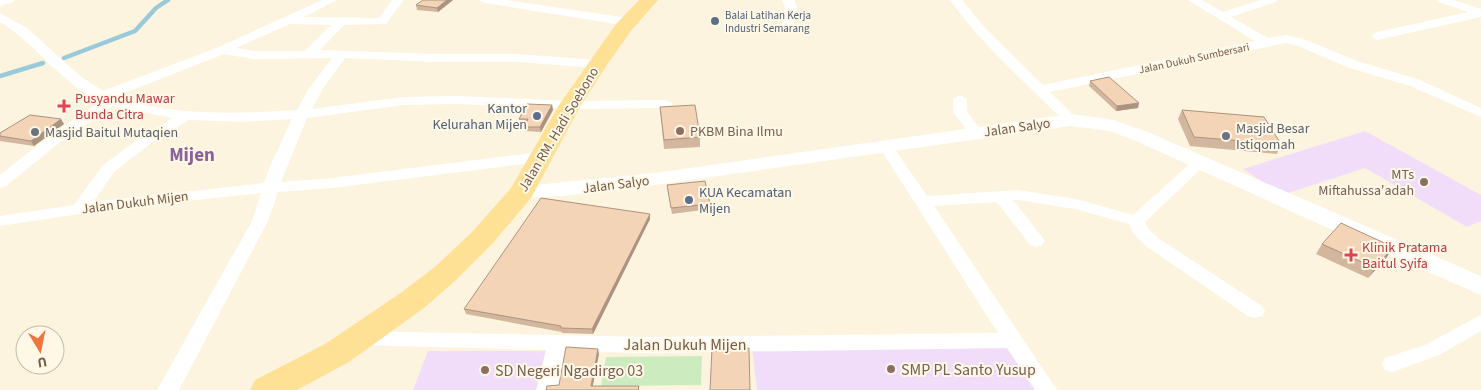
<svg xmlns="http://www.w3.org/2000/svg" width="1481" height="390" viewBox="0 0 1481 390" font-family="'Source Sans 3',sans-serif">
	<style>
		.education { fill: #f1ddf9 }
		.green { fill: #ccebbe }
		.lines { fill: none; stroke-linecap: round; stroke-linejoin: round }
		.stream { stroke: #99cada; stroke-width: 4.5 }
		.minor { fill: #fff; fill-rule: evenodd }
		.tertiary { fill: #fff; fill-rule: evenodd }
		.primary { fill: #ffe195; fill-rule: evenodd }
		.wall { fill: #d2b69d }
		.shaded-wall { fill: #ab947f }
		.building { fill: #f4d4b6; stroke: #ab947f }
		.service-dot { fill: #5c6f8a; stroke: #fff8e7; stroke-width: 2 }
		.health-dot { fill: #e0444e; stroke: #fff8e7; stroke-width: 2 }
		.education-dot { fill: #8d6e63; stroke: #fff8e7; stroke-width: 2 }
		.worship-dot { fill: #6b7280; stroke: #fff8e7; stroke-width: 2 }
		.labels { text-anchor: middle; stroke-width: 4; stroke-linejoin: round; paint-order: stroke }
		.far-service-label { font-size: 11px; fill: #4e5e75; stroke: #fff8e7; text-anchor: start }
		.far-street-label { font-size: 11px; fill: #755b46; stroke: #fff8e7 }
		.health-label { font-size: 14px; fill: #be3a42; stroke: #fff8e7; text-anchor: start }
		.service-label { font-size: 14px; fill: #4e5e75; stroke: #fff8e7; text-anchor: end }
		.street-label { font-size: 14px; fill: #755b46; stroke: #fff8e7 }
		.worship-label { font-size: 14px; fill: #5b616d; stroke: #fff8e7; text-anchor: start }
		.education-label { font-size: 14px; fill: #785e54; stroke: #fff8e7; text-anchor: start }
		.near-street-label { font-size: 16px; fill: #755b46; stroke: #fff8e7 }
		.near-education-label { font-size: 16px; fill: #785e54; stroke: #fff8e7; text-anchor: start }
		.district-label { font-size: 19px; font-weight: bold; fill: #8b6199; stroke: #fff8e7 }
	</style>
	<rect width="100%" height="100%" fill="#fdf4df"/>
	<path class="education" d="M1365,131L1481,195V221L1467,227L1365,168L1282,195L1243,169Z
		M1011,344L1041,390H757L752,348Z
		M428,351H555L546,390H413Z"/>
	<path class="green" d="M702,356L701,385L601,386L606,357Z"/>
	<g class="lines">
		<path class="stream" d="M64,58L135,31L156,8L168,0
			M0,76L43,63"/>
		<path class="minor" d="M0,0H15L13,2L0,6Z
			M322,0H337L304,17L379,18L392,0H404L386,24L344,25L320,50L435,54H518L597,60L603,64L597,68L518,62H435L345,58L322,90L312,109L403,97L456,96L570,101L666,100L673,104L666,108L570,109L456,104L403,105L307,118L281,182L332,178L540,152L545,154L548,157L545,160L540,162L332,188L278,192L268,221L179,390H157L252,221L261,193L106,210L0,226V216L74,205L103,165L140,138L173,118L113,106L59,143L6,186L0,188V175L48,137L101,101C70,92 32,40 0,22V13L27,28L80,76L103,91L219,47ZM290,24L331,25L305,51H253L236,48ZM224,54L253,59L332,58L308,90L297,110C236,114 173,116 114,97ZM292,119L270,166L264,183L93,202L115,171L150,144L189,120L243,122Z
			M479,0H507L628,18L634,22L628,26L485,3Z
			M782,0H794L797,7L793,28L787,32L781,28L785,7Z
			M950,0H962L984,27L1043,85L1255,41L1188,0H1202L1223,12L1260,0H1278L1276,2L1231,17L1268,38L1286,35L1306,40L1357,61L1420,80L1481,108V117L1410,86L1347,67L1298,46L1286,43L1050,92L1078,120L1076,123H1066C1027,84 983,46 950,0Z
			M1437,0H1454L1481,9V17L1377,40L1371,36L1377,32L1468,12L1439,2Z
			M960,95L967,99V112L983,133L981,136H971L953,112V99Z
			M885,141L890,142L927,196L1018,190L1076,199L1133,215L1194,160H1204L1207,163L1204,166L1145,222L1147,227L1158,238L1262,306L1265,311L1262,316L1255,318L1248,316L1146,246L1133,233L1129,224L1075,209L1018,200H1013L1042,237L1045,241L1042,245L1036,247L1030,245L997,202L934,206L1057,390H1035L1007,348L646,353L566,351L558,390H536L546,350L360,345L353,343L350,338L353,333L360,331L646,337L998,333L878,145L880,142Z
			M1481,315V331L1439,355L1392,372L1385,370L1382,364L1385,358L1425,345Z"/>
		<path class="tertiary" d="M1071,114L1114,120L1150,133L1481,276V295L1348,237L1136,141L1110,131L1071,126L655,185L562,196L522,198L515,197L511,192L515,187L655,173Z"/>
		<path class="primary" d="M639,0H658L630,32L607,65L581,105L531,198L492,244L456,280L424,308L349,362L297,390H250L255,380L325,344L402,292L436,266L472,232L511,188L559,105L616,24Z"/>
	</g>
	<path class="wall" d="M423,0H453L438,12L417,10L416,5Z
		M1090,81L1138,108L1116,111L1089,86Z
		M552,105L553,110L541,132L525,131L524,127L526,124H520L519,119Z
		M660,107L700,137V147L664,149Z
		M1182,110L1281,144L1277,154L1190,146L1178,119Z
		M64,124L34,146L0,141V133Z
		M667,185L710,204V209L672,214Z
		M650,214V219L593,334L562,333V332L466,314L464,309Z
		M1322,244L1387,257L1368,278L1316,254Z"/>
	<path class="shaded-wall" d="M447,0H453L438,12L437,8Z
		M1139,103L1138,108L1116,111L1117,106Z
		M552,105L553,110L541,132L540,127Z
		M61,119L64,124L34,146L31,141Z
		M650,214V219L593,334L592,329Z
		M1393,247L1387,257L1368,278L1375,268Z
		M598,349L599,354L592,390L591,386Z"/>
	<path class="building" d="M423,0H447L437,8L416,5Z
		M1109,77L1139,103L1117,106L1090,81Z
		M527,104L552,105L540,127H524L528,119H519Z
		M695,105L700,137L664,140L660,107Z
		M1182,110L1264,117L1281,144L1194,137Z
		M30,115L61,119L31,141L0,136V133Z
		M705,181L710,204L671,208L667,185Z
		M541,198L650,214L592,329L561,328V326L464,309Z
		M1341,223L1393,247L1375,268L1322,244Z
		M566,347L598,349L591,386H639L638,390H546L547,386L559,385Z
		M749,348L750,390H710L712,349Z"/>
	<g class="service-dot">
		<circle cx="715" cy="21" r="5"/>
		<circle cx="537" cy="116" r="5"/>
		<circle cx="689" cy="200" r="5"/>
	</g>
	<g class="health-dot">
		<path d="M61.5 98.5h5v5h5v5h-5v5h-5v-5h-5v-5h5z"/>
		<path d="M1348.5 247.5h5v5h5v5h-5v5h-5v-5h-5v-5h5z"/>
	</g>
	<g class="education-dot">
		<circle cx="680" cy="131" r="5"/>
		<circle cx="1424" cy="182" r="5"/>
		<circle cx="891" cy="369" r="5"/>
		<circle cx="485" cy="370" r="5"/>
	</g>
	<g class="worship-dot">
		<circle cx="35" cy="132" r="5"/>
		<circle cx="1226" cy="136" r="5"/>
	</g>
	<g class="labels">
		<g class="far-service-label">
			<text x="725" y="19">Balai Latihan Kerja<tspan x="725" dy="13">Industri Semarang</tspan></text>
		</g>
		<g class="far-street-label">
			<text transform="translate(1194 58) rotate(-12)" y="4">Jalan Dukuh Sumbersari</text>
		</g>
		<g class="health-label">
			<text x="75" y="103">Pusyandu Mawar<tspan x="75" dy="16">Bunda Citra</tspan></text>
			<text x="1362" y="252">Klinik Pratama<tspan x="1362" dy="16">Baitul Syifa</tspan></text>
		</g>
		<g class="service-label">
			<text x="527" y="113">Kantor<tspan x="527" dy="16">Kelurahan Mijen</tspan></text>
			<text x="699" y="197" text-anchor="start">KUA Kecamatan<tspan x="699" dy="16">Mijen</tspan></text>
		</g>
		<g class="street-label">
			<text transform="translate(1017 127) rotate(-8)" y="5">Jalan Salyo</text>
			<text transform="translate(558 129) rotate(-59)" y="5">Jalan RM. Hadi Soebono</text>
			<text transform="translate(616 184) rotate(-7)" y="5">Jalan Salyo</text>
			<text transform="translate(135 202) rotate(-7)" y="5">Jalan Dukuh Mijen</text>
		</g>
		<g class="worship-label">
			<text x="1236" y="133">Masjid Besar<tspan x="1236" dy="16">Istiqomah</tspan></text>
			<text x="45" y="137">Masjid Baitul Mutaqien</text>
		</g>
		<g class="education-label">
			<text x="690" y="136">PKBM Bina Ilmu</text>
			<text x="1414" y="179" text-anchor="end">MTs<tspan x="1414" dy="16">Miftahussa'adah</tspan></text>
		</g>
		<g class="near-street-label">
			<text x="685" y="350">Jalan Dukuh Mijen</text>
		</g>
		<g class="near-education-label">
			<text x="901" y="375">SMP PL Santo Yusup</text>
			<text x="495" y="376">SD Negeri Ngadirgo 03</text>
		</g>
		<g class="district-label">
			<text x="192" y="161">Mijen</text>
		</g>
	</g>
	<g transform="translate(40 350) rotate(170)"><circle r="24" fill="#fff8e7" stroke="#c8b9a7"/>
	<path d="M0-4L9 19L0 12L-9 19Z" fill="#ef743d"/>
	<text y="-8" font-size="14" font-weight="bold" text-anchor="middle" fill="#755b46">U</text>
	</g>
</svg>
